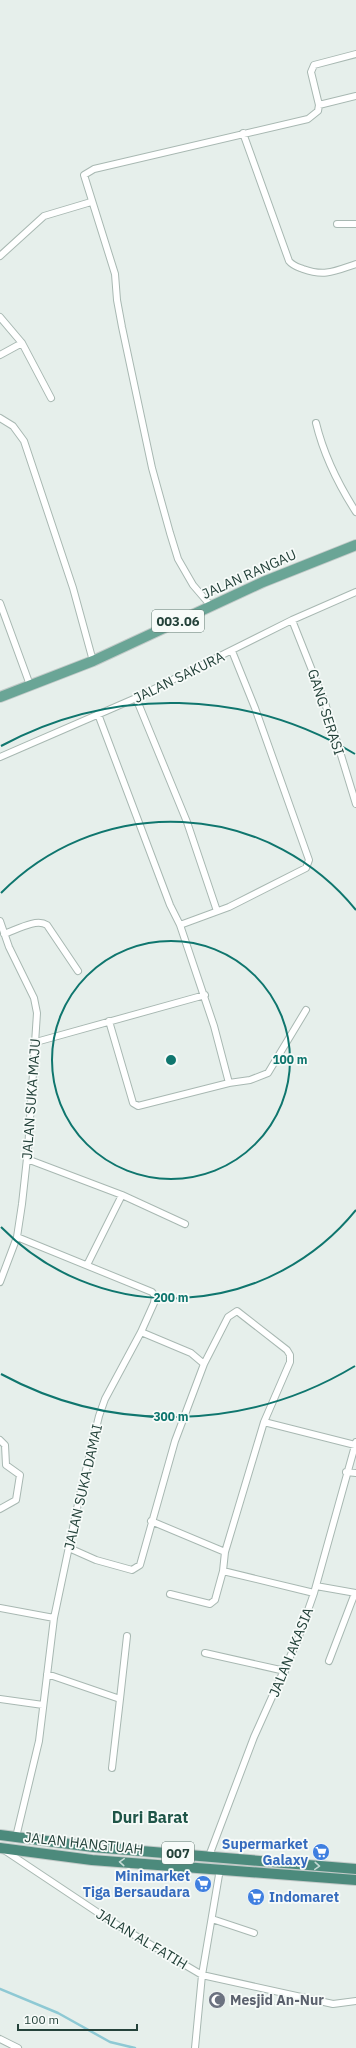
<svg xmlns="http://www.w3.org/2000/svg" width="356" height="2048" viewBox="0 0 356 2048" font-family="'IBM Plex Sans',sans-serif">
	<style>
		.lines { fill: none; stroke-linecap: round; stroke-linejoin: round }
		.stream { stroke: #8ec9d4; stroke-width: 2.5 }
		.minor-casing { stroke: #a8b8b2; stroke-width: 8 }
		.primary-casing { stroke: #c2cac8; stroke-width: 12 }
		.trunk-casing { stroke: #c2cac8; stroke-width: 12 }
		.minor { stroke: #fff; stroke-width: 6 }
		.primary { stroke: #6aa596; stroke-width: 10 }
		.trunk { stroke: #4c8a7c; stroke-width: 10 }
		.oneway { stroke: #c4d9d4 }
		.ring { fill: none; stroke: #0f766e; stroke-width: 2 }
		.labels { text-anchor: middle; stroke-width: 3.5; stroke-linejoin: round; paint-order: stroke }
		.shield { fill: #f7fbf9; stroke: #637a73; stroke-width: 1 }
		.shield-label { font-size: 13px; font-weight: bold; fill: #24423a }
		.street-label { font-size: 14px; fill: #24423a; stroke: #f7fbf9 }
		.shop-label { font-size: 14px; font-weight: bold; fill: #366cbe; stroke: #f7fbf9; text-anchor: end }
		.worship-label { font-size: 14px; font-weight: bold; fill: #5b616d; stroke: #f7fbf9; text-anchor: start }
		.quarter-label { font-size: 16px; font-weight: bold; fill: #1f5548; stroke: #f7fbf9 }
		.centre { fill: #0f766e; stroke: #f7fbf9; stroke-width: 2 }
		.ring-label { font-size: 12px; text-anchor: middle; font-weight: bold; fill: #0f766e; stroke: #f7fbf9; stroke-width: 3.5; stroke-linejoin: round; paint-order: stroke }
	</style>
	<rect width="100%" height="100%" fill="#e6efeb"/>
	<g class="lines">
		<path class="stream" d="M0,1989L58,2013L110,2042L135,2048"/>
		<g class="minor-casing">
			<path id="minor" d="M319,105L356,96
				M243,133L289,261C293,266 298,267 303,269C325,277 335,271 356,264
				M337,224H356
				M0,256L44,216L91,202
				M0,317L22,343L51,398
				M0,355L22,343
				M0,418L13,426L24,441L73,588L93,661
				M316,423C324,456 338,484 356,512
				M0,603L30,685
				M211,606L193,585L178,559L170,533L152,468L122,327L117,300L115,274L84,175L94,169L308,119L318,111L319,105L311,72L314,65L356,54
				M292,620L325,703L356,804
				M136,698L187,822L217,911
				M98,714L170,905L180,925L229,907L306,868L309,860L255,708L232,651
				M0,757L136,698L292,620L356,592
				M0,921L9,947L34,998L37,1013L28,1149L22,1204L17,1237L0,1282
				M180,925L214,1026L229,1083
				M4,934C16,930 36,918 47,925L78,971
				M109,1021L133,1103L138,1106L229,1083L250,1080L268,1073L306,1010
				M36,1042L205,995
				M27,1159L122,1195L185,1224
				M87,1265L122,1195
				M204,1364L228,1317L237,1311L287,1350L290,1355V1362L264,1422L225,1552L223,1571L314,1593
				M264,1422L355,1445
				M0,1440L5,1445L6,1465L20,1475L16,1500L0,1509
				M346,1472L356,1473
				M151,1521L225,1552
				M69,1548L96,1560L132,1570L140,1565L175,1441L204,1364L191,1353L141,1332
				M316,1586L356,1593
				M170,1594L210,1604L215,1600L223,1571
				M0,1608L54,1618
				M205,1653L285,1671
				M329,1661L355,1593
				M47,1674L120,1699L112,1768
				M0,1699L43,1705
				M120,1699L127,1636
				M16,1837L39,1741L54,1618L79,1499L99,1416L105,1399L141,1332L154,1303L155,1296L152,1292L17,1237
				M4,1850L109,1920L202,1975L333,2004L356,2001
				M209,1856L254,1737L298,1639L314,1593L356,1442
				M212,1919L254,1933
				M0,2039L18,2048
				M195,2048L202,1975L220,1869"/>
		</g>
		<g class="primary-casing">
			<path id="primary" d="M0,697L93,661L263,582L356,545"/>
		</g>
		<g class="trunk-casing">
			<path id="trunk" d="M0,1835L93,1847L356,1869
				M0,1848L92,1860L356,1880"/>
		</g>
		<use href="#minor" class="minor"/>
		<use href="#primary" class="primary"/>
		<use href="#trunk" class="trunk"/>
	</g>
	<defs><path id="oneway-chevron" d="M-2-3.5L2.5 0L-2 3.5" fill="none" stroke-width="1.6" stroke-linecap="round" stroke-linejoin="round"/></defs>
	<g class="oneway">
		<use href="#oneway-chevron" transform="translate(122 1862) rotate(-176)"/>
		<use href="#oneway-chevron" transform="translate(317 1866) rotate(4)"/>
	</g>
	<g class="ring">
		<circle cx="171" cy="1060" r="119"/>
		<path d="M356 1210A238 238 0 0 1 1 1227M1 893A238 238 0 0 1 356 910"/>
		<path d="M355 1366A357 357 0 0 1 1 1374M1 746A357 357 0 0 1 355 754"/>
	</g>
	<defs>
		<g id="supermarket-disc" transform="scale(0.9)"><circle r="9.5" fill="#3f7fe0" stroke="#f7fbf9"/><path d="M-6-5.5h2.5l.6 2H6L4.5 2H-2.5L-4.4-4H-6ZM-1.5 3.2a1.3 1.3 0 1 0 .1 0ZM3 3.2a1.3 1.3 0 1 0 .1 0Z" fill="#fff"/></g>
		<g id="mosque-disc" transform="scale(0.9)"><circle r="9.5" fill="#6b7280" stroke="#f7fbf9"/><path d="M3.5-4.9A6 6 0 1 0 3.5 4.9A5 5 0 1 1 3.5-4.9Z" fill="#fff"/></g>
	</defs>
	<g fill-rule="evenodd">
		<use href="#supermarket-disc" x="321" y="1852"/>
		<use href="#supermarket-disc" x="203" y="1884"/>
		<use href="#supermarket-disc" x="256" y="1897"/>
		<use href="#mosque-disc" x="217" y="2000"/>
	</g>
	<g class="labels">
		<g class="shield">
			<rect x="152" y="610" width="52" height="22" rx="3"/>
			<rect x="162" y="1842" width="32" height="22" rx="3"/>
		</g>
		<g class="shield-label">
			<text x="178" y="626">003.06</text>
			<text x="178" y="1858">007</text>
		</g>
		<g class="street-label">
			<text transform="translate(249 574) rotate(-24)" y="5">JALAN RANGAU</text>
			<text transform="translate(179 677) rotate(-26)" y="5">JALAN SAKURA</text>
			<text transform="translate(326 712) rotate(72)" y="5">GANG SERASI</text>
			<text transform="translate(31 1099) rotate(-86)" y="5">JALAN SUKA MAJU</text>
			<text transform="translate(83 1487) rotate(-77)" y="5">JALAN SUKA DAMAI</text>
			<text transform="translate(291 1652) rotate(-68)" y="5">JALAN AKASIA</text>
			<text transform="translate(84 1843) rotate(6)" y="5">JALAN HANGTUAH</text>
			<text transform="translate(142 1939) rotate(31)" y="5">JALAN AL FATIH</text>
		</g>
		<g class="shop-label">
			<text x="308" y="1849">Supermarket<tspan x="308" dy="16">Galaxy</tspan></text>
			<text x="190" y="1881">Minimarket<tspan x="190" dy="16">Tiga Bersaudara</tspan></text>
			<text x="269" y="1902" text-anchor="start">Indomaret</text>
		</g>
		<g class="worship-label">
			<text x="230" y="2005">Mesjid An-Nur</text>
		</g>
		<g class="quarter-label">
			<text x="150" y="1823">Duri Barat</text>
		</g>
	</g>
	<circle cx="171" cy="1060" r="6" class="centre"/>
	<g class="ring-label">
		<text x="290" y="1064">100 m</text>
		<text x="171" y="1302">200 m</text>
		<text x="171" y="1421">300 m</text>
	</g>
	<path d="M18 2024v6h119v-6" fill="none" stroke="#24423a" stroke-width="2"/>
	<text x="24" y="2024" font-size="12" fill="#24423a" stroke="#f7fbf9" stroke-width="3" paint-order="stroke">100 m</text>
</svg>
